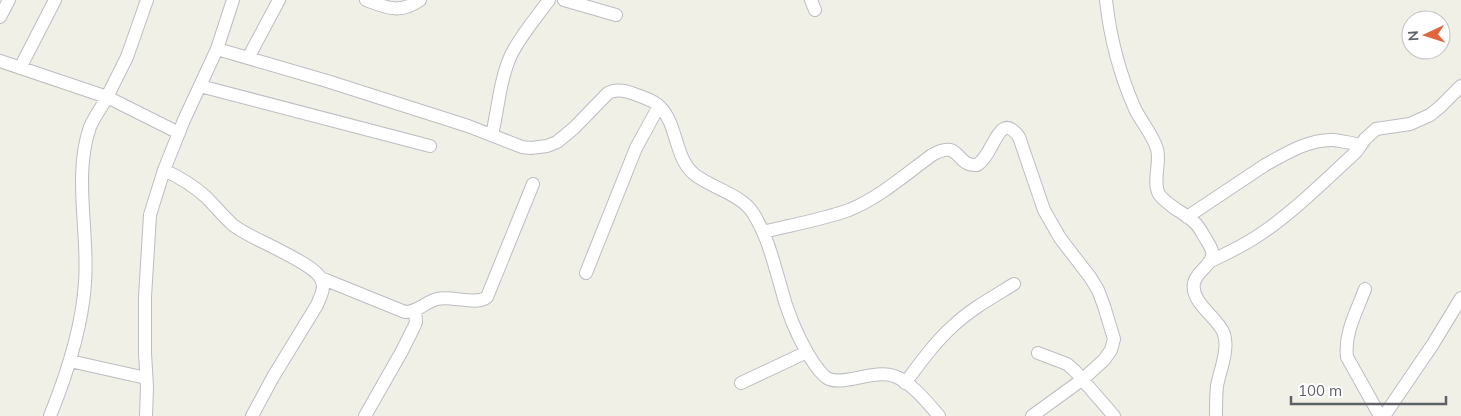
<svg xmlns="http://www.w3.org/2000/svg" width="1461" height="416" viewBox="0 0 1461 416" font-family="Mulish,sans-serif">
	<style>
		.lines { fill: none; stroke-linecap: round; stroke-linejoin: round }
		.minor-casing { stroke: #bcbdc2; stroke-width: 14 }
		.minor { stroke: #fff; stroke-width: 12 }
	</style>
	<rect width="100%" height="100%" fill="#f0f0e7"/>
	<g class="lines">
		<g class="minor-casing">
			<path id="minor" d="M366,0C387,8 400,14 420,0
				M564,0L616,15
				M811,0L815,10
				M1106,0C1110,37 1120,75 1135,109C1142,123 1153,135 1157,149C1161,163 1152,181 1159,194C1162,199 1168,203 1173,207C1180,212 1188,216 1194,222C1200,227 1203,235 1207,241C1209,244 1211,248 1212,251C1215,264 1196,271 1194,283C1190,303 1219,318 1224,334C1229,350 1220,370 1217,386C1216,396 1216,406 1216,416
				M0,17L9,0
				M217,49L327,81L468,126L522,147L531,148L547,146L557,142L574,128L608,93C617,88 627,91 637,95C645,98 655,101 660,107C678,125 674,157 694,174C711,188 741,194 753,213C767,235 773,260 780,284C786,308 795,332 808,354C813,362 819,373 827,378C841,387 874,369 894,376C910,381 928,403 939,416
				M248,58L279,0
				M0,61L107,97L127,57L147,0
				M20,68L55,0
				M200,86L430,146
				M492,135C498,109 500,79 511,55C521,35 536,18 549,0
				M164,170C179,177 193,185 206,197C215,206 223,216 233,225C246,235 262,241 277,249C288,255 316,268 321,279C326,288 320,297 317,305L273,377L252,416
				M1187,217L1265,165C1285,154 1309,139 1333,140C1342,141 1351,143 1361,145L1365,139L1376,129L1410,124L1430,115L1440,107L1461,86
				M763,232C791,225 821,220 849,210C879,198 906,174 932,155C961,138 955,167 977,165C995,154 998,109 1019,137L1044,210L1060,238L1090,277L1098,290L1104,306L1114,339L1111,350L1104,360L1083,379L1032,416
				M1209,262C1225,254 1241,247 1256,237C1293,213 1324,181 1356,152L1361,145
				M586,273L636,148L659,106
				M321,278L405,312C418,312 425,302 437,299C451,295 477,306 487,297L533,184
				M1365,289C1357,311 1344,333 1347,357L1380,416
				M1038,353L1067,364L1075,371L1114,416
				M70,361L146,378
				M741,383L807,352
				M905,383C920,363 935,342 953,326C971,309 993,297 1014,284
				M50,416C67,374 82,329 85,283C89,233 73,175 90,127C94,117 102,107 107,97L179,133
				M146,416L147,387L145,353V297L150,215L164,170L184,120L217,49L233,0
				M365,416L402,351L414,327L416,322L415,310
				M1384,416L1433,344L1461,298"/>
		</g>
		<use href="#minor" class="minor"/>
	</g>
	<g transform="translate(1426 35) rotate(266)"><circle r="24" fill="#ffffff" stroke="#bfc0c2"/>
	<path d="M0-4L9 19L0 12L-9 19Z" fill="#e1663c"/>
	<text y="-8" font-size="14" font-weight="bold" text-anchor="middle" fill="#5f6167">N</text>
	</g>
	<path d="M1291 396v8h155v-8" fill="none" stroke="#5f6167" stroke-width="2.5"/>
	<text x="1298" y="396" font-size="15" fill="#5f6167" stroke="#ffffff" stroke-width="4" paint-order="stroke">100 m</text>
</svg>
